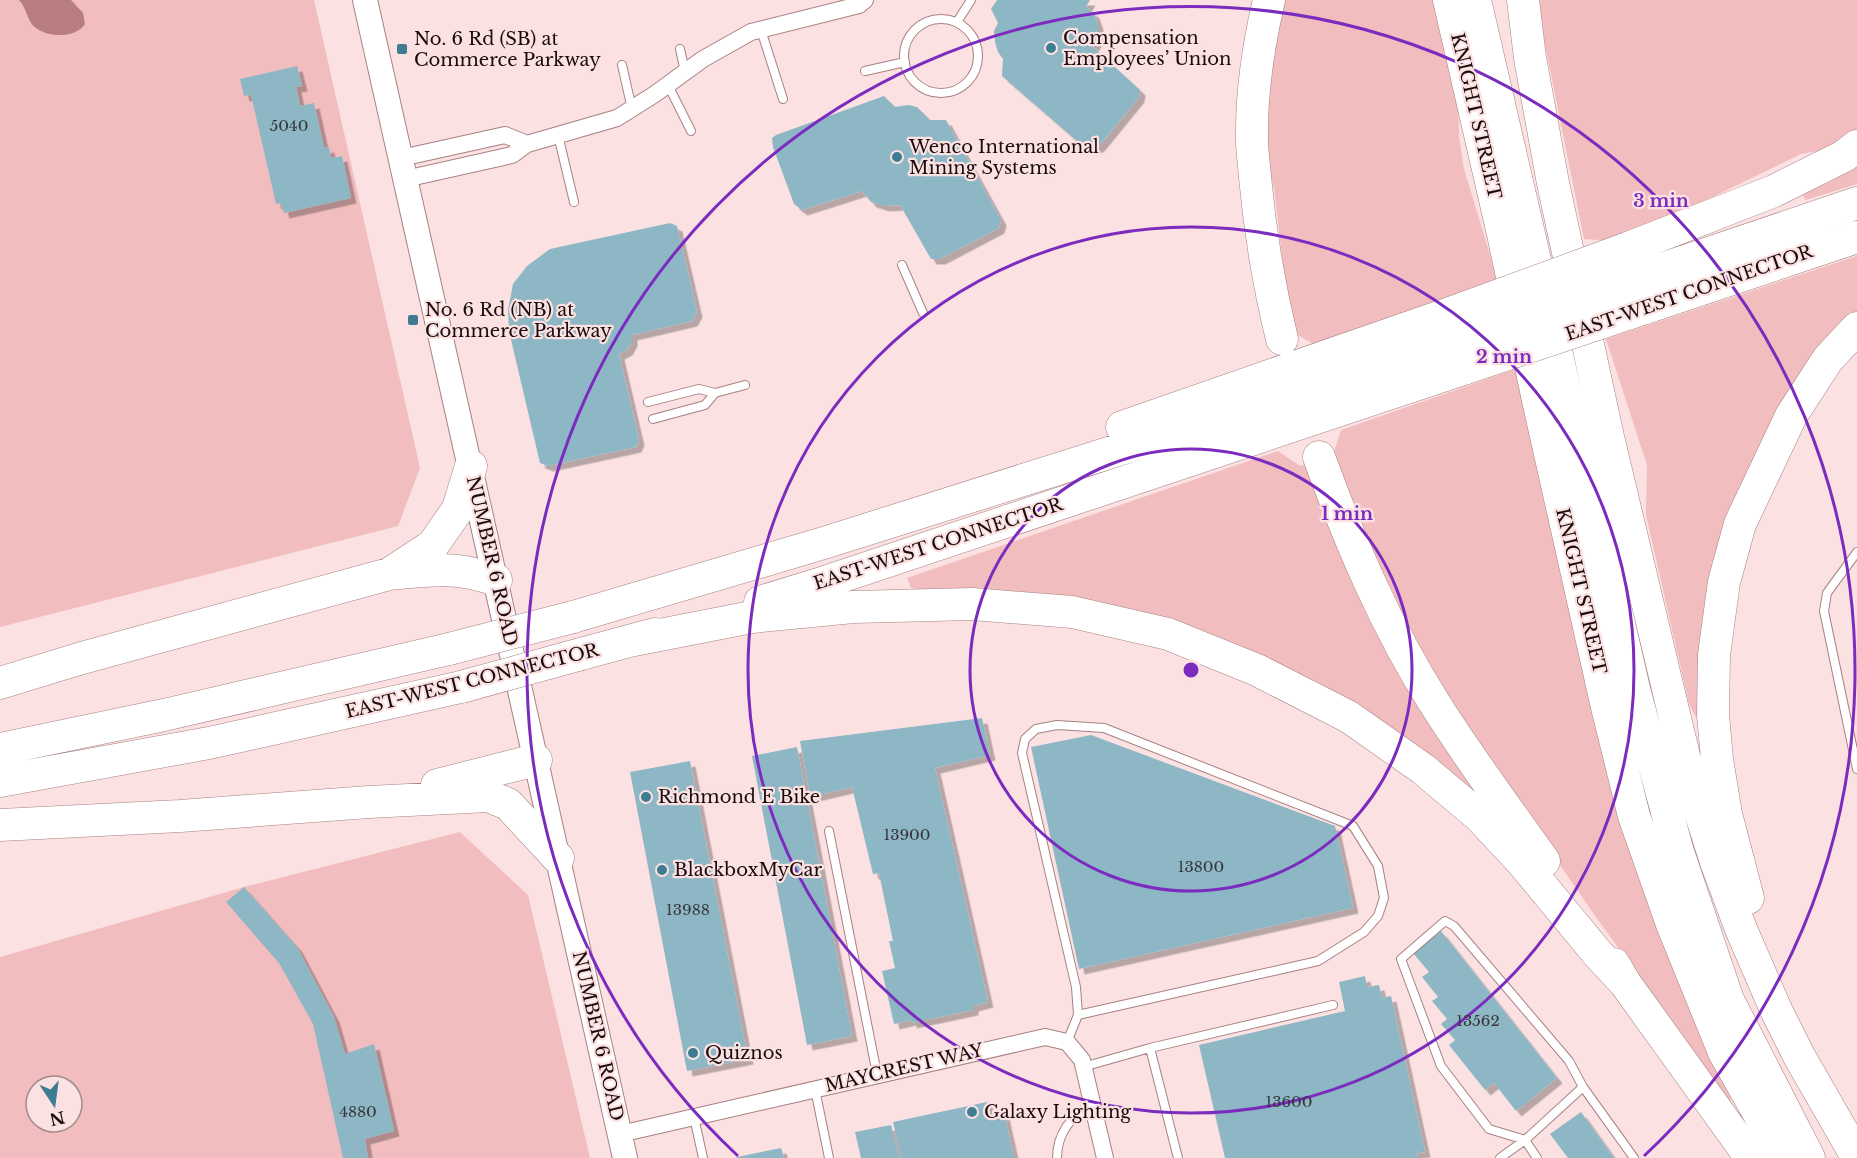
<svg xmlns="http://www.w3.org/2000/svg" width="1857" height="1158" viewBox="0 0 1857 1158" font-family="'Libre Baskerville',serif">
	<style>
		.green { fill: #f2bdbe; fill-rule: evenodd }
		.water { fill: #b77d7f }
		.building { fill: #8eb7c6; filter: url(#shadow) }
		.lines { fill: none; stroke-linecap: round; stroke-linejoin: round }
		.lane-casing { stroke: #a88081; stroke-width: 10 }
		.street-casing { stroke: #a88081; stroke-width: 18 }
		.secondary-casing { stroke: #a88081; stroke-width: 26 }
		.highway-casing { stroke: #a88081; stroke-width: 33 }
		.lane { stroke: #fff; stroke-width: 8 }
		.street { stroke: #fff; stroke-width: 16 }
		.secondary { stroke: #fff; stroke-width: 24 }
		.highway { stroke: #fff; stroke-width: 32 }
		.highway-bridge-casing { stroke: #a88081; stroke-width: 33; stroke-linecap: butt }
		.highway-bridge { stroke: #fff; stroke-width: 32 }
		.ring { fill: none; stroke: #7b2cbf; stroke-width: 3 }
		.poi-dot { fill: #3e7c91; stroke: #fbe1e1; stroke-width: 2 }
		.labels { text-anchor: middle; stroke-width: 4.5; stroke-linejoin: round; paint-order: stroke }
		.number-label { font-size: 15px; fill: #36363a }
		.poi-label { font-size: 18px; fill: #190b0c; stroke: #fbe1e1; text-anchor: start }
		.street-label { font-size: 18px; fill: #190b0c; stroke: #fbe1e1 }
		.centre { fill: #7b2cbf; stroke: #fbe1e1; stroke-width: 3 }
		.ring-label { font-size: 18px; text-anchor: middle; font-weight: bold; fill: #7b2cbf; stroke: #fbe1e1; stroke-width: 4.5; stroke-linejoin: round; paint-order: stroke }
	</style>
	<defs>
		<filter id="shadow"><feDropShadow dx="5.5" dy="5.5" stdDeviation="0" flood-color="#0004"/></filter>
	</defs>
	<rect width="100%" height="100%" fill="#fbe1e1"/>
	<path class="green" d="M0,0H314L420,468L398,526L0,627Z
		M1281,0H1436L1458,98L1459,137L1464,169L1499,284L1317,346L1296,334L1285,283L1274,187L1266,166L1265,157L1272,34Z
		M1536,0H1857V134L1839,147L1801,154L1663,221L1615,241L1584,239Z
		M1857,166V184L1806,200L1803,196L1804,193L1830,182Z
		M1857,256V314L1771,429L1698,717H1696L1689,704L1646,515L1647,465L1606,339Z
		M1519,368L1684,994L1731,1099L1729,1100L1598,920L1457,716L1393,606L1333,455L1341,430Z
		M1278,451L1300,466L1309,464L1486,803L1365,709L1316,681L1263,657L922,591L911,588L907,578Z
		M460,832L528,895L590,1158H0V957L244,887ZM36,1086H72V1122H36Z"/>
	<path class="water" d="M19,0H71L83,13L85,24C76,38 49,38 36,28C27,22 27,8 19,0Z"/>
	<path class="building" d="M997,0H1090L1086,7L1094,13L1098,25V37L1093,47L1140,90L1139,97L1099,146L1091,150L1084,147L1002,76L1003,59L998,52L995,42L994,31L998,23L991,9Z
		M297,66L302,86L296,87L300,106L314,103L324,148L329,147L331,158L342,156L351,198L284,213L281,203L276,204L251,95L244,96L240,79Z
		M884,96L895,107L908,105L917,107L930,120H946L1001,220L999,228L940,259H931L900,205L884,206L871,202L862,191L802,210L794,204L773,147L772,138L776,135Z
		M670,223L677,226L697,312L692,321L632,335V341L627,350L619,354L639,440L636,447L548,466L540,463L509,331L508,310L513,284L527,266L550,249Z
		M982,718L990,755L935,768L988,1002L973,1006V1010L911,1023V1020L894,1024L882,971L895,968L889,941H893L879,873L873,874L852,787L810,797L800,741Z
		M1091,735L1335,826L1353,908L1079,969L1031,747Z
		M797,747L852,1036L807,1045L752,756Z
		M690,761L748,1059L687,1071L630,772Z
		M244,887L297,947L334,1017L345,1054L374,1044L394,1131L365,1139L368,1158H343L313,1024L279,963L226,902Z
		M1441,931L1557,1078L1516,1111L1494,1083L1485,1090L1449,1045L1455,1040L1441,1024L1447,1019L1432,1001L1438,997L1422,977L1429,972L1413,953Z
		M1365,976L1367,987L1379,985L1382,998L1391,996L1425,1152L1417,1153L1418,1158H1225L1199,1045L1345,1011L1339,982Z
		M987,1102L990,1116L1004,1113L1014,1158H901L893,1122Z
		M1581,1112L1614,1158H1568L1550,1134Z
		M891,1125L899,1158H861L855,1132Z
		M781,1148L784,1158H737V1157Z"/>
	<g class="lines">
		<g class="lane-casing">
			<path id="lane" d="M904 56a37 37 0 1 1 74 0a37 37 0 1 1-74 0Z
				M957,22L971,0
				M761,30L783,99
				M680,49L685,72
				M622,65L632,109
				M865,71L905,62
				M668,85L691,131
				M558,135L574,202
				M902,265L923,313
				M648,402L699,389L715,393
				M653,419L705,405L715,393L745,385
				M1857,552L1827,593L1824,611L1857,769
				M829,831L877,1074
				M1067,1042L1078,1015L1076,987L1022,753L1025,739L1036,729L1057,725L1104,728L1353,826L1378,866L1384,898L1378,916L1364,932L1318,961L1078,1015
				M1150,1048L1178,1158
				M1083,1067L1150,1048L1333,1005
				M815,1089L829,1158
				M694,1117L703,1158
				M1057,1158C1057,1134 1071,1115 1092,1105
				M1500,1158L1525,1140L1583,1087L1634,1158
				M1537,1158L1525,1140L1489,1129L1441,1066L1401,959L1445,921L1454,926L1569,1061L1583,1087"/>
		</g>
		<g class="street-casing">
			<path id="street" d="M401,158L505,135L527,144
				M405,179L512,155L527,144L617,118L655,94L703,59L751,32L859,5L865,0
				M620,1134L1045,1037L1067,1042L1082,1060L1105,1158"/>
		</g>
		<g class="secondary-casing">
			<path id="secondary" d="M365,0L625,1158"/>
		</g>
		<g class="highway-casing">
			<path id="highway" d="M1269,0C1259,43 1252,87 1252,131C1251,146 1254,162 1255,177C1260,232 1269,286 1282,339
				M1449,0L1503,234L1538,400L1607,707L1634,816L1672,924L1724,1052L1784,1158
				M1475,0L1635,693L1677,849L1728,1000L1809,1158
				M1523,0L1530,58L1553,183L1608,437L1689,777L1716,862L1741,929L1776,1010L1799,1056L1857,1157
				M1628,248L1774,191L1844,156L1857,146
				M1635,278L1857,203
				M1642,309L1857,237
				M1122,427L1453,312
				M1319,457C1350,542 1386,627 1435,704C1469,758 1507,809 1544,861
				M392,572L433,545L458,509L471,466
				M760,602L825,582L1466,368
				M573,617L827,542L1191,427L1459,338
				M634,640L752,617L853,607L972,604L1072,612L1168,634L1257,670L1349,717L1423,769L1480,817L1522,862L1598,954L1625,983
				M581,654L655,634
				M0,683L82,658L389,574C431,570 455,566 496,580
				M0,749L164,715L449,649
				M0,781L209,743L461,687
				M437,785L536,760
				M0,825L180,816L369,802L488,796L508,804L558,858
				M1748,898L1726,814L1717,759L1713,715L1714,655L1724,582L1740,524L1791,416L1828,359L1857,328
				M1614,964L1625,983L1751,1158"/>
		</g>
		<use href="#lane" class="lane"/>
		<use href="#street" class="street"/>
		<use href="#secondary" class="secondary"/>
		<use href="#highway" class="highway"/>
		<g class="highway-bridge-casing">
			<path id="highway-bridge" d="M1453,312L1628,248
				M1459,338L1635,278
				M1466,368L1642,309
				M449,649L573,617
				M461,687L581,654"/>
		</g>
		<use href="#highway-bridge" class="highway-bridge"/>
	</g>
	<g class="ring">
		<circle cx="1191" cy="670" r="221"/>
		<circle cx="1191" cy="670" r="443"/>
		<path d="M738 1156A664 664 0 1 1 1644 1156"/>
	</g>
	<g class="poi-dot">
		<circle cx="1051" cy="48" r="6"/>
		<rect x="396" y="43" width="12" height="12" rx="3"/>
		<circle cx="897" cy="157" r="6"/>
		<rect x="407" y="314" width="12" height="12" rx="3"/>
		<circle cx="646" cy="797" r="6"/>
		<circle cx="662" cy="870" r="6"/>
		<circle cx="693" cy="1053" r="6"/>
		<circle cx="972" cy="1112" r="6"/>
	</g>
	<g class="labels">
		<g class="number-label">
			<text x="289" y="131">5040</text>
			<text x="907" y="840">13900</text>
			<text x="1201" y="872">13800</text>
			<text x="688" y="915">13988</text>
			<text x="1478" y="1026">13562</text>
			<text x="1289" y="1107">13600</text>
			<text x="358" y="1117">4880</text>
		</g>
		<g class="poi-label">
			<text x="1063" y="44">Compensation<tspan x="1063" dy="21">Employees’ Union</tspan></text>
			<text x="414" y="45">No. 6 Rd (SB) at<tspan x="414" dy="21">Commerce Parkway</tspan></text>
			<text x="909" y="153">Wenco International<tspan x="909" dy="21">Mining Systems</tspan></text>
			<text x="425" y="316">No. 6 Rd (NB) at<tspan x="425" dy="21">Commerce Parkway</tspan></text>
			<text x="658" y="803">Richmond E Bike</text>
			<text x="674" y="876">BlackboxMyCar</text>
			<text x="705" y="1059">Quiznos</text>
			<text x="984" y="1118">Galaxy Lighting</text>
		</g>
		<g class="street-label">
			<text transform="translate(1476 116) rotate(77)" y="6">KNIGHT STREET</text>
			<text transform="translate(1689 293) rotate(-19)" y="6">EAST-WEST CONNECTOR</text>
			<text transform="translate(938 544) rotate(-18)" y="6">EAST-WEST CONNECTOR</text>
			<text transform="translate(492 561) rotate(77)" y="6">NUMBER 6 ROAD</text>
			<text transform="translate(1581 591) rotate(77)" y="6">KNIGHT STREET</text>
			<text transform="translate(472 681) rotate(-14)" y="6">EAST-WEST CONNECTOR</text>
			<text transform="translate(598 1036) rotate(77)" y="6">NUMBER 6 ROAD</text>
			<text transform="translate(904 1068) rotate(-13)" y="6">MAYCREST WAY</text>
		</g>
	</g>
	<circle cx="1191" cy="670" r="9" class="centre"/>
	<g class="ring-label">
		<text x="1661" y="207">3 min</text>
		<text x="1504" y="363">2 min</text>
		<text x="1347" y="520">1 min</text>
	</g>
	<g transform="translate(54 1104) rotate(167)"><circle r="28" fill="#fbe1e1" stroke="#a18b8c" stroke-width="1.5"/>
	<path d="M0-4.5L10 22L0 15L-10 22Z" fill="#3e7c91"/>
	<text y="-9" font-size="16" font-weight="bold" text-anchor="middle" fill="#190b0c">N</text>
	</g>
</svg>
